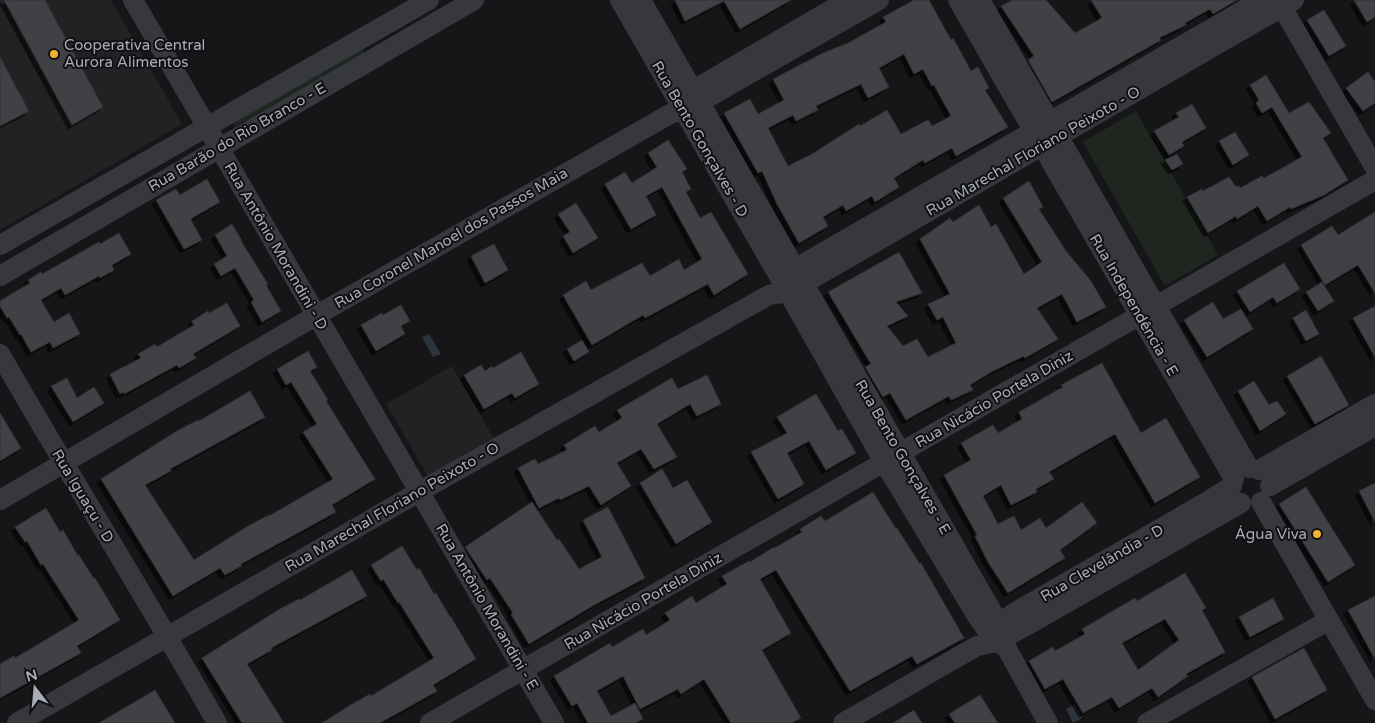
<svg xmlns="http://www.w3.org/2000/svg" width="1375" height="723" viewBox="0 0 1375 723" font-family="'Varela Round',sans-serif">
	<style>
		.built { fill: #222225 }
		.green { fill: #1e261f }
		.water { fill: #2c353c }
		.building { fill: #404145; stroke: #303034; fill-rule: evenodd; filter: url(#shadow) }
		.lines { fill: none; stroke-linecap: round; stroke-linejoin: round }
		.minor { stroke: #37383d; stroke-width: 20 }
		.poi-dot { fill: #f2b134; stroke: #111113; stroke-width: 2 }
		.labels { text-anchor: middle; stroke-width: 4; stroke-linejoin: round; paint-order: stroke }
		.poi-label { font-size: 15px; fill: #a8adb8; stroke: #111113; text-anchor: start }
		.street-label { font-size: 15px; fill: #a8adb8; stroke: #111113 }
	</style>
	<defs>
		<filter id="shadow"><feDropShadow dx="-4" dy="4" stdDeviation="0" flood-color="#0009"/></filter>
	</defs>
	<rect width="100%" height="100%" fill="#161618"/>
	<path class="built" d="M0,0H111L182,124L0,230Z
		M452,366L496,442L430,480L386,404Z"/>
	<path class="green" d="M362,48L365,53L234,127L231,121Z
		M1136,111L1218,255L1165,286L1083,142Z"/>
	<path class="water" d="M429,334L441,354L433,357L422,337Z
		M1075,704L1082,718L1073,723L1066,709Z"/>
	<path class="building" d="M4,0H45L103,107L72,125Z
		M675,0H791L740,29L724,1L685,21Z
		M914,0H929L951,40L953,38L971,71L978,67L989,88L985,90L1008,127L956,156L952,148L925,163L923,160L894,178L899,187L875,202L872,196L846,211L843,205L823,217L828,226L799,243L777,204L762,171L758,173L724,113L750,99L758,114L784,100L773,79L823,53L848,43L886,22L883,17ZM904,54L914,74L923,69L932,86L934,85L951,116L932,126L928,120L901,134L887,110L860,126L859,124L812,154L788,166L768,128L793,115L796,121L818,110L816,106L861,84L868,98L889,87L879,68Z
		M1013,0H1046L1075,33L1102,18L1091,0H1237L1213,14L1210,9L1185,23L1186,25L1159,38L1161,40L1052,102L1028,60L1034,56L1001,6Z
		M1354,0H1375V17L1367,22Z
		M1324,10L1346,46L1329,56L1307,20Z
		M0,57L29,111L0,126Z
		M1368,72L1375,82V103L1363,111L1346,88Z
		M1266,75L1289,113L1309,102L1331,133L1323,138L1348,180L1324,195L1291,209L1290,207L1267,221L1258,206L1237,219L1236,216L1208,233L1187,197L1202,189L1203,191L1229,177L1236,187L1239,186L1240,188L1262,176L1264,178L1302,157L1272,107L1262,113L1256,103L1259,100L1250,85Z
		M1192,104L1206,128L1182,142L1184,146L1169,155L1154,131L1179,117L1176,113Z
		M1235,132L1249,155L1233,165L1219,141Z
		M668,140L687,169L682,172L691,189L686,192L700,218L711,212L748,274L714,295L708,284L645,318L643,315L592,345L563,295L586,281L591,290L642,263L650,276L679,259L684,270L702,259L662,187L646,196L656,215L631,229L605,184L625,172L632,183L657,167L648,153Z
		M1177,154L1183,164L1172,170L1165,160Z
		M207,179L220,202L192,218L191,220L202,240L184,249L156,200L176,189L180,195Z
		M1029,181L1043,207L1039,209L1066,251L1091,281L1106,307L1077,322L1062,294L1037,308L1058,339L1025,358L1024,356L991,372L970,385L973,390L951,400L949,396L906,420L890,393L883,397L865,367L871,364L828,292L899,252L922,293L896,302L908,316L887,326L903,346L917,339L928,357L956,343L943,317L937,320L928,304L950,294L920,239L950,218L953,222L979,205L991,227L996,224L1024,274L1042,262L1003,198Z
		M576,203L598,238L573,253L563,236L570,232L558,214Z
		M1375,212V293L1358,265L1325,285L1301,245L1332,226L1338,235Z
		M232,224L242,241H241L268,284L266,285L281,311L262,322L251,302L254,300L235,268L221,276L214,264L227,256L215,235Z
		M119,233L131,254L112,265L114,270L100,278L99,276L65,295L61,288L41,300L54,322L69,313L80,334L53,348L50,342L31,352L21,334L20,335L9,317L7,318L0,306V301L30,283L28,280L41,272L42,274L99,242L100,244Z
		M494,244L508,270L485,283L471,256Z
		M1284,263L1300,289L1277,303L1273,297L1250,312L1237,291Z
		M1322,282L1334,301L1318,311L1306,292Z
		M1213,302L1223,319L1241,309L1253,329L1207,357L1184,320Z
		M227,303L240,326L193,354L196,358L179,368L177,365L124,394L123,392L120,394L110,374L141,358L138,354L155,344L157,347L194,325L192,321L208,311L209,313Z
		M401,305L410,321L401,326L405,334L376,351L361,325L382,313L383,315Z
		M1375,306V357L1353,318Z
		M1306,310L1319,334L1306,341L1293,318Z
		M582,340L589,352L574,361L567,349Z
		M308,351L317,367L310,371L328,400L326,401L375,479L332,505L336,512L241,564V566L225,575L220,568L173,596L101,479L177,431L198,420L199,421L250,391L265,417L170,469L171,471L145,485L194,560L248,526L269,515V516L333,479L303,432L317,424L291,382L286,385L277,369Z
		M521,352L539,384L515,398L512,393L484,409L464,375L481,365L485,371L492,366L493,368Z
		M1321,356L1349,405L1315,424L1287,376Z
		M1102,363L1141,433L1166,418L1200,477L1155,503L1115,434L1049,472L1054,479L1036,489L1037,492L1011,505L1001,485L983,496L998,524L1014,516L1021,530L1040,518L1046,528L1082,502L1097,523L1060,550L1065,558L1008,593L988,562L975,536L977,535L944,475L971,460L961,443L993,425L998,433L1022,419L1019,412L1063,387L1061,385Z
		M707,375L721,404L697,416L690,404L657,424L677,457L654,469L641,449L617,463L631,486L601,505L589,486L560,500L559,498L539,508L518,468L535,459L538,464L567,450L564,445L595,426L599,432L622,418L617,410L672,378L678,389Z
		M67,378L77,398L94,387L104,403L73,422L51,386Z
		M1254,381L1269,405L1277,401L1286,414L1260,431L1238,391Z
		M816,394L838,431L842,429L856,453L826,470L809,441L787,453L804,484L778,499L751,452L787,433L777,417Z
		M0,413L21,448L0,461Z
		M662,469L673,488L687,480L712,522L676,544L640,483Z
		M1375,483V522L1359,491Z
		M1306,487L1355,565L1328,582L1279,504Z
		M873,492L896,529L897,528L920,564L921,563L964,638L917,664L912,656L850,691L776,570L760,579L791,633L762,650L801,718L792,723H731L704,679L681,694L678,689L640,709L623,676L597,691L611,716L635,703L643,719L635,723H588L577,703L572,706L554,676L610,643L612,647L643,629L646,635L670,620L665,613L692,596L696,603L727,584L722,576L749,561L750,562L774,547L775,548L802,532L800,529L821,516L825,521Z
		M532,502L557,540L559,539L579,569L602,557L583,520L608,507L645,578L594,605L529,644L511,614L513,613L490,578L487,580L465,547Z
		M46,508L60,532L63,530L78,556L79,555L94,579L95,578L120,620L77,646L81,653L0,698V664L14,656L15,658L79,620L43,564L41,565L27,541L25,542L15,527Z
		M402,546L417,570L419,568L434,594L436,593L450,617H451L476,659L433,685L437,691L380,723H322L349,706L370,694L371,696L434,658L399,602L398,603L383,579L381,581L371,565Z
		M352,570L367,596L271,648L272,650L247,664L284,723H242L202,658L278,610L299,599L300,600Z
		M1185,573L1206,608L1202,610L1225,652L1186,674L1188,676L1158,697L1152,688L1119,708L1112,697L1083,713L1063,679L1045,689L1029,661L1053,647L1055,651L1085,634L1082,629L1135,598L1137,601ZM1165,619L1179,640L1138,670L1122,643Z
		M1375,596V659L1348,610Z
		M1273,598L1284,619L1250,637L1239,617Z
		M1304,648L1327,690L1275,719L1252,677Z
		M155,690L175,723H99Z
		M980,695L998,723H955L949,714Z
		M914,710L922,723H893Z"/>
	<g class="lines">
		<path class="minor" d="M133,0L554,723
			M620,0L788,292L884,462L977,616L995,642L1002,645
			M641,0L1006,636V647L1048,723
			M958,0L1234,479
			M980,0L1249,468
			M1278,0L1375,168
			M683,96L848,0
			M0,245L429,0
			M784,275L1261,0
			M0,276L474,0
			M0,354C71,478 147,599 217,723
			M1259,470L1375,404
			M1270,486L1375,426
			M0,500L317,315L670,114L683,110L700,102L879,0
			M1261,502L1375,700
			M987,631L1017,611L1203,504L1232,486
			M17,723L431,485L769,295L788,292L822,273L1294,0
			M430,723L1375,180
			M843,723L977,646L995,642L1026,626L1241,503
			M1147,723L1329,620"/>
	</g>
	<g class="poi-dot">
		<circle cx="54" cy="54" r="5"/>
		<circle cx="1317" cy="534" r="5"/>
	</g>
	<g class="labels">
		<g class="poi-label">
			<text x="64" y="50">Cooperativa Central<tspan x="64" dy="17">Aurora Alimentos</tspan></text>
			<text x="1307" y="539" text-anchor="end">Água Viva</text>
		</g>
		<g class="street-label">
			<text transform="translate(237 137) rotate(-30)" y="5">Rua Barão do Rio Branco - E</text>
			<text transform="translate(700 139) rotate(60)" y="5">Rua Bento Gonçalves - D</text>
			<text transform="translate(1033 151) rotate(-30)" y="5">Rua Marechal Floriano Peixoto - O</text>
			<text transform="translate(451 238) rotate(-30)" y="5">Rua Coronel Manoel dos Passos Maia</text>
			<text transform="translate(276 246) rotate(60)" y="5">Rua Antônio Morandini - D</text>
			<text transform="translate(1134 305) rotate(60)" y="5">Rua Independência - E</text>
			<text transform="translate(994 399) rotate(-30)" y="5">Rua Nicácio Portela Diniz</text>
			<text transform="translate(903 457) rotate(60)" y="5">Rua Bento Gonçalves - E</text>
			<text transform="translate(83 496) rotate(59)" y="5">Rua Iguaçu - D</text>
			<text transform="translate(392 507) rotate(-30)" y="5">Rua Marechal Floriano Peixoto - O</text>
			<text transform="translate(1102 563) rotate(-30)" y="5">Rua Clevelândia - D</text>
			<text transform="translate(643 601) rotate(-30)" y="5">Rua Nicácio Portela Diniz</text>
			<text transform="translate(487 607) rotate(60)" y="5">Rua Antônio Morandini - E</text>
		</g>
	</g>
	<g transform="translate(35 688) rotate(344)" stroke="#111113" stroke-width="4" paint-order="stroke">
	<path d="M0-4L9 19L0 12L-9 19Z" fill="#a8adb8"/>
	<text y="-8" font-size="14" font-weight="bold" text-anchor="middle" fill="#a8adb8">N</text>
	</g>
</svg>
